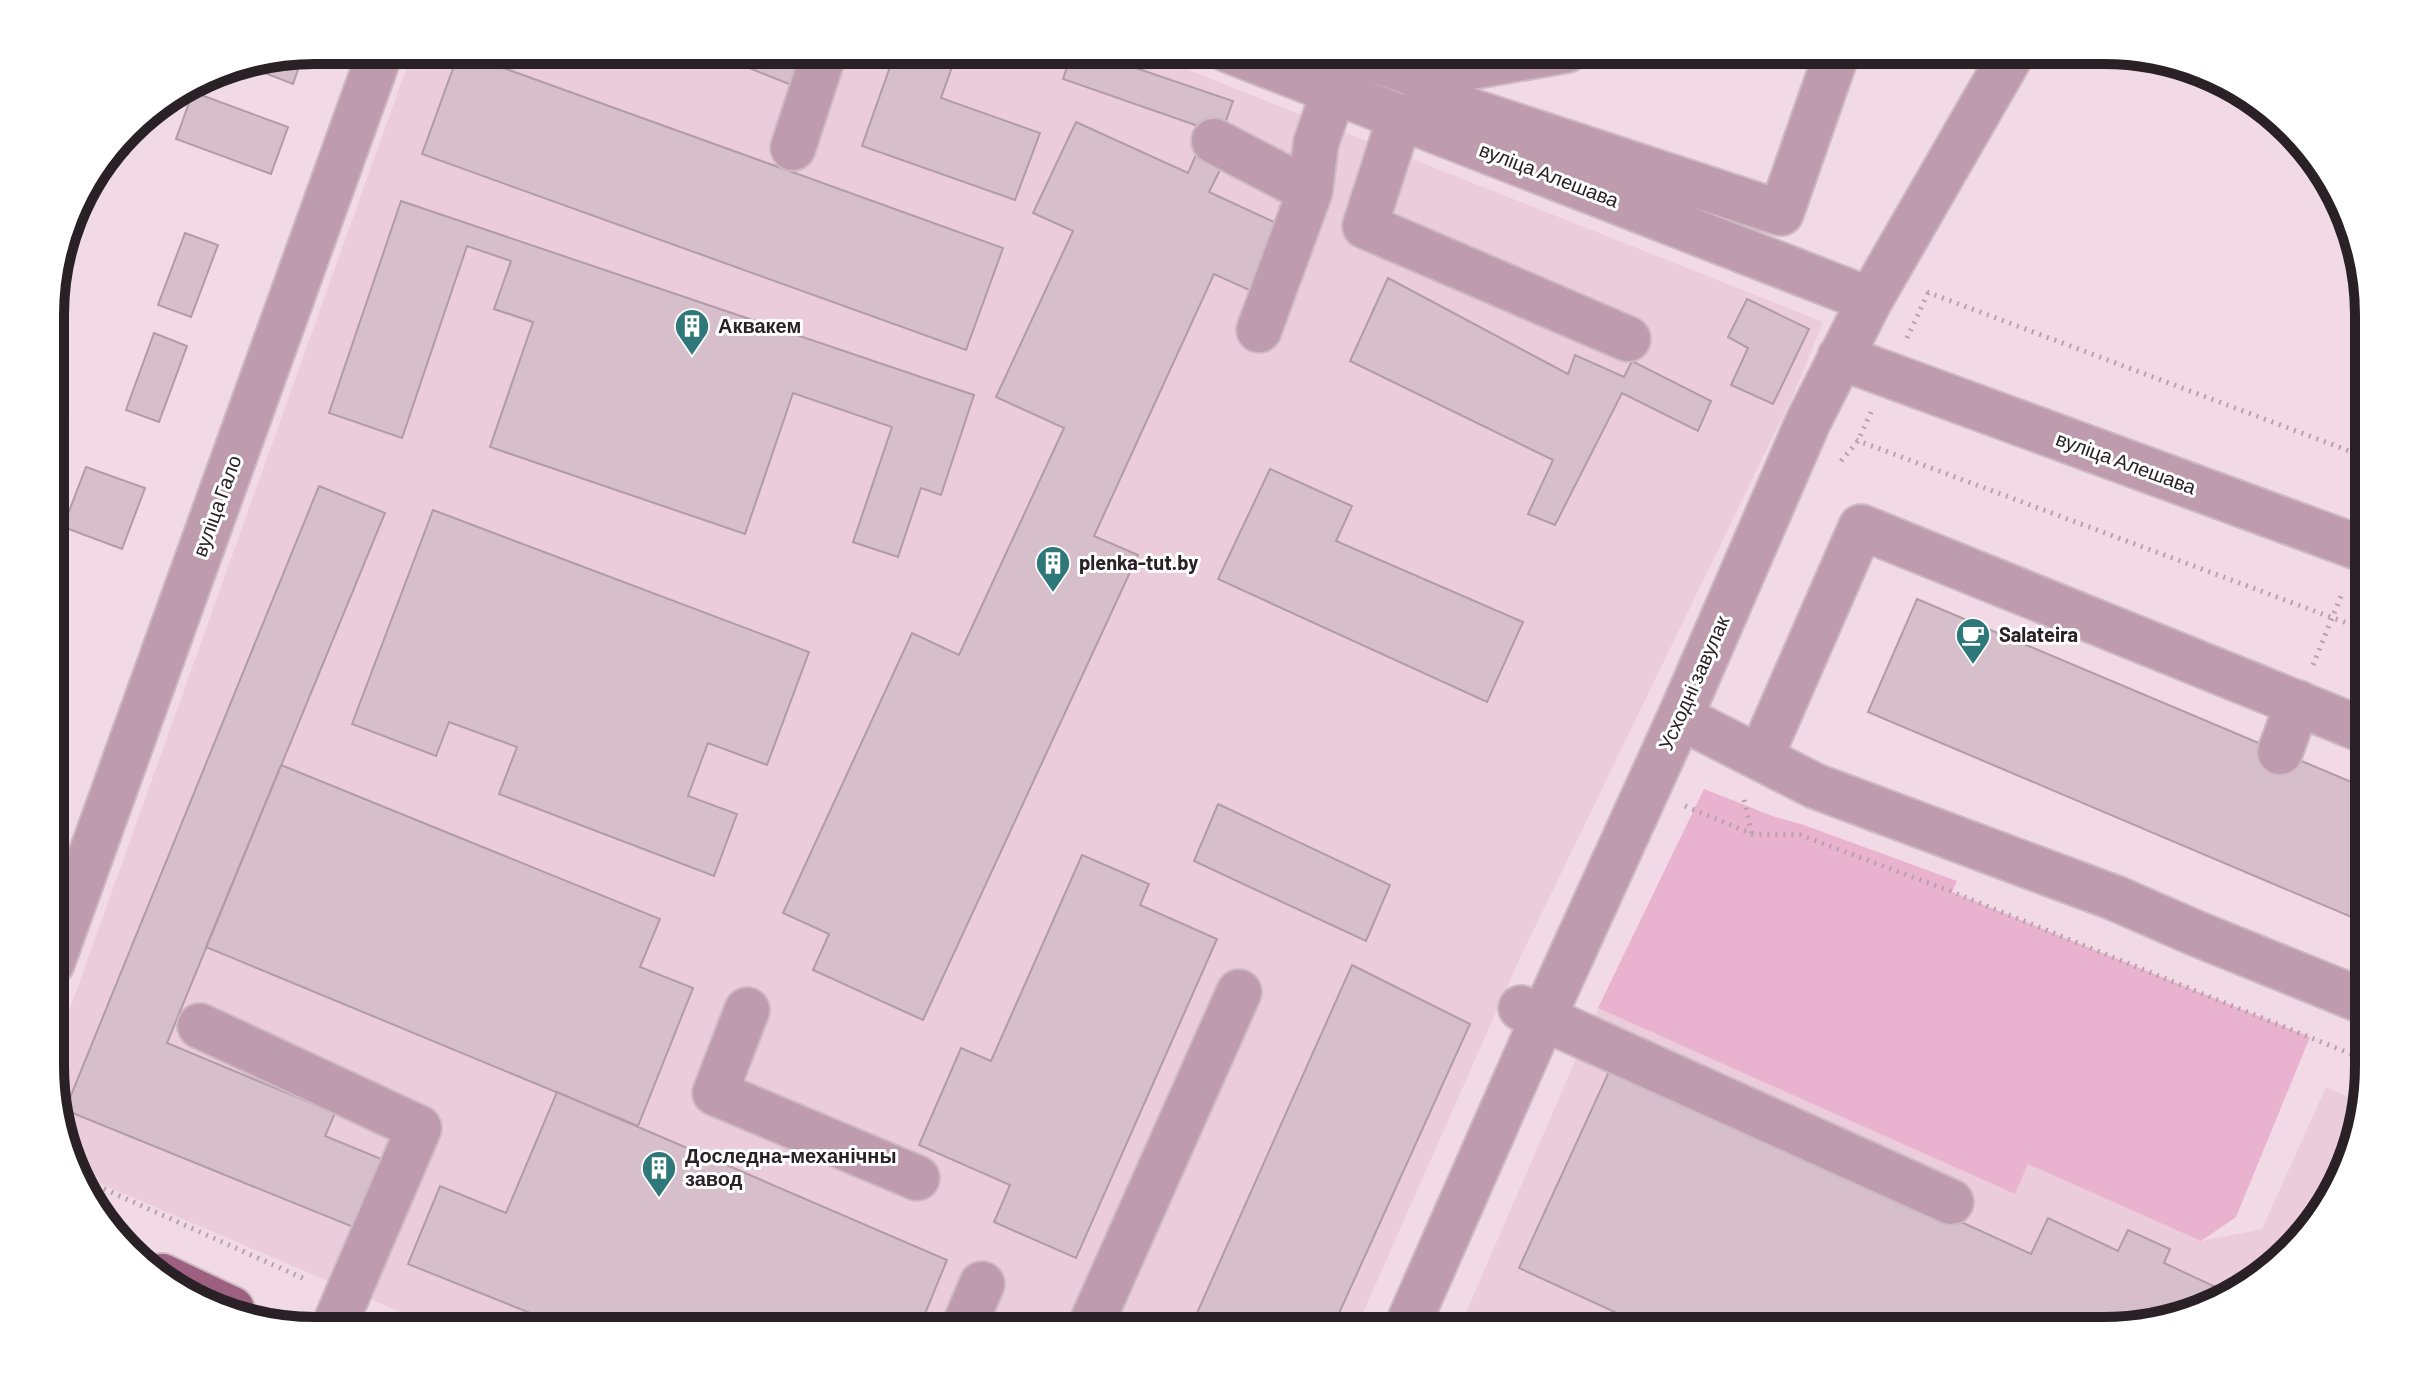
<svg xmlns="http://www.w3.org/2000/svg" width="2419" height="1381" viewBox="0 0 2419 1381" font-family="Barlow,sans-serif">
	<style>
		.built { fill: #ebccdb }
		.green { fill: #e9b2ce }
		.building { fill: #d6bfca; stroke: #b19ba6; stroke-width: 2 }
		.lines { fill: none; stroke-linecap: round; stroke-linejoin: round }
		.minor-casing { stroke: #cdb9c2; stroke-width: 48 }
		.major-casing { stroke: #cdb9c2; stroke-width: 48 }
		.path { stroke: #b5a2ab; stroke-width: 5; stroke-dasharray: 2 6; stroke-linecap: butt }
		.minor { stroke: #bf9cad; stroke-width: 44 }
		.major { stroke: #9d6081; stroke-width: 44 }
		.labels { text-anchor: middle; stroke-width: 6; stroke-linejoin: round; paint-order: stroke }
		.street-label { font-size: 20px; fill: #292125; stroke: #fff }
		.poi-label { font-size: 20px; font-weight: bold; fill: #292125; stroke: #fff; text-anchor: start }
		.rim { fill: none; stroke: #292125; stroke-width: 10 }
	</style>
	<rect width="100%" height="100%" fill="#f1dae5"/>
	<path class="built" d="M413,50H1138L1823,322L1796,389L1520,958L1355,1331H445L80,1175L52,1100V1059Z
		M1598,1008L2014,1193L2028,1164L2201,1241L2262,1229L2326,1087L2362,1103L2334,1198L2237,1295L2121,1330L1458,1331Z"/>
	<path class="green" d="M1704,789L1775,817L1801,824L1957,881L1952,892L2310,1037L2236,1217L2201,1241L2028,1164L2015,1194L1598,1008Z"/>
	<path class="building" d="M704,50H820L804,90Z
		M896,50H958L941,98L1040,133L1015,200L862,146Z
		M1073,50H1083L1233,101L1221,134L1063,79Z
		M304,52L293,84L242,64Z
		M459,52L1003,248L966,350L422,154Z
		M193,92L288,127L271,174L176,139Z
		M1076,122L1188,173L1199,148L1225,160L1209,192L1287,228L1256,293L1214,274L1094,536L1138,555L923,1020L813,970L829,934L783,913L912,633L959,655L1064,428L996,397L1073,231L1033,213Z
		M401,201L974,395L941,495L921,488L898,557L853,542L892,427L793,393L745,534L490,447L533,322L494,309L511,261L467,246L402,438L329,413Z
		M185,233L218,245L191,317L158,305Z
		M1388,278L1568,374L1575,355L1624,377L1632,361L1711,401L1698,431L1622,393L1555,525L1528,514L1553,460L1350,361Z
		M1747,299L1809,329L1773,404L1731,385L1748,348L1728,337Z
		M154,333L187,346L159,422L126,410Z
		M86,467L145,488L122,549L63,527Z
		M1270,469L1352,506L1336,541L1523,622L1487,702L1218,579Z
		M319,486L385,513L167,1043L335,1113L325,1136L391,1163L363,1231L65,1110Z
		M433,510L809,652L767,765L708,743L688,796L737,814L714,876L499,794L517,747L449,722L436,756L352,724Z
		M52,535L61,539L52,563Z
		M1917,599L2368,789V924L1868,712Z
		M52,674L63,678L52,709Z
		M281,765L660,919L640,967L693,988L638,1126L206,947Z
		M1218,804L1390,885L1366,941L1194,861Z
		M1082,855L1149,884L1140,905L1217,939L1076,1258L994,1222L1010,1185L919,1145L961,1048L991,1061Z
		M1352,965L1470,1024L1331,1331H1189Z
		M1613,1063L2031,1254L2048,1218L2118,1251L2128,1230L2170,1249L2164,1263L2235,1296L2121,1330L1656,1331L1519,1268Z
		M557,1092L947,1260L918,1331H564L565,1327L408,1264L440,1186L506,1213Z"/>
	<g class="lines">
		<g class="minor-casing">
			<path id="minor" d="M1228,50L1870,300
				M1347,50L1420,76L1567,50
				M1420,76L1428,97L1781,213L1838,50
				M1400,117L1365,226L1628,339
				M1214,141L1310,191
				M793,148L825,50
				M1259,330L1310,191L1316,143L1334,91
				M1840,357L2368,551
				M1680,717L1815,786L2115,898L2195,933L2368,1003
				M2280,752L2298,703
				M1760,758L1861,527L2368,732
				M52,963L381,50
				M1521,1008L1951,1202
				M747,1010L715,1093L917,1178
				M200,1026L419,1128L332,1331
				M962,1331L982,1284
				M1088,1331L1239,992
				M1405,1331L1543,1018L1680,717L1808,422L1870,300L2014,50"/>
		</g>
		<g class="major-casing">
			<path id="major" d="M162,1276L232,1309"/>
		</g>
		<path class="path" d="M1927,292L2368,458
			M1907,338L1928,293
			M1856,440L2368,631
			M1841,461L1858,441L1871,412
			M2313,665L2343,591
			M1744,800L1752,834
			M1685,806L1752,834L1800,835L1950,891L2368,1061
			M82,1179L307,1280
			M386,1315L421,1331"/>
		<use href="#minor" class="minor"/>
		<use href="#major" class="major"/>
	</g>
	<defs>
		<g id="building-pin" transform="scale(1.8)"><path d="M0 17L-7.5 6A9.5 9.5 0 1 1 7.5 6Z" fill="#2e7879" stroke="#fff"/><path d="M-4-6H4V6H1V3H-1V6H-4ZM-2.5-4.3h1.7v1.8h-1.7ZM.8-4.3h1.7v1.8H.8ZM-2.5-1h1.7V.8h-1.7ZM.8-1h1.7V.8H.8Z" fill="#fff"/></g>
		<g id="cafe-pin" transform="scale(1.8)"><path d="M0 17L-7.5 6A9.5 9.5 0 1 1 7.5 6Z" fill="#2e7879" stroke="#fff"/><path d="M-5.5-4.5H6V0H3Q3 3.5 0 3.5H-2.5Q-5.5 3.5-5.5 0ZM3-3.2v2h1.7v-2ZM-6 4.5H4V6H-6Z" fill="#fff"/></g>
	</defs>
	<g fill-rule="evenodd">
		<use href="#building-pin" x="692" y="326"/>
		<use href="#building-pin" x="1053" y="563"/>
		<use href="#cafe-pin" x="1973" y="635"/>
		<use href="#building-pin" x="659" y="1168"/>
	</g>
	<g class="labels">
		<g class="street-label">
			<text transform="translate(1549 175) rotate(21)" y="7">вуліца Алешава</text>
			<text transform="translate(2126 463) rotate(20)" y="7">вуліца Алешава</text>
			<text transform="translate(217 506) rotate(-70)" y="7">вуліца Гало</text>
			<text transform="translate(1694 683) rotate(-66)" y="7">Усходні завулак</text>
		</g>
		<g class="poi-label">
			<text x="718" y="333">Аквакем</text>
			<text x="1079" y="570">plenka-tut.by</text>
			<text x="1999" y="642">Salateira</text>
			<text x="685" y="1163">Доследна-механічны<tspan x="685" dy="23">завод</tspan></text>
		</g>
	</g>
	<path d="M0 0H2419V1381H0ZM315 64H2104A251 251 0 0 1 2355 315V1066A251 251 0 0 1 2104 1317H315A251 251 0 0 1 64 1066V315A251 251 0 0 1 315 64Z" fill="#fff" fill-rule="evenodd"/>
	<path class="rim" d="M315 64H2104A251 251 0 0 1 2355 315V1066A251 251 0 0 1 2104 1317H315A251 251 0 0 1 64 1066V315A251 251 0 0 1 315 64Z"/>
</svg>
